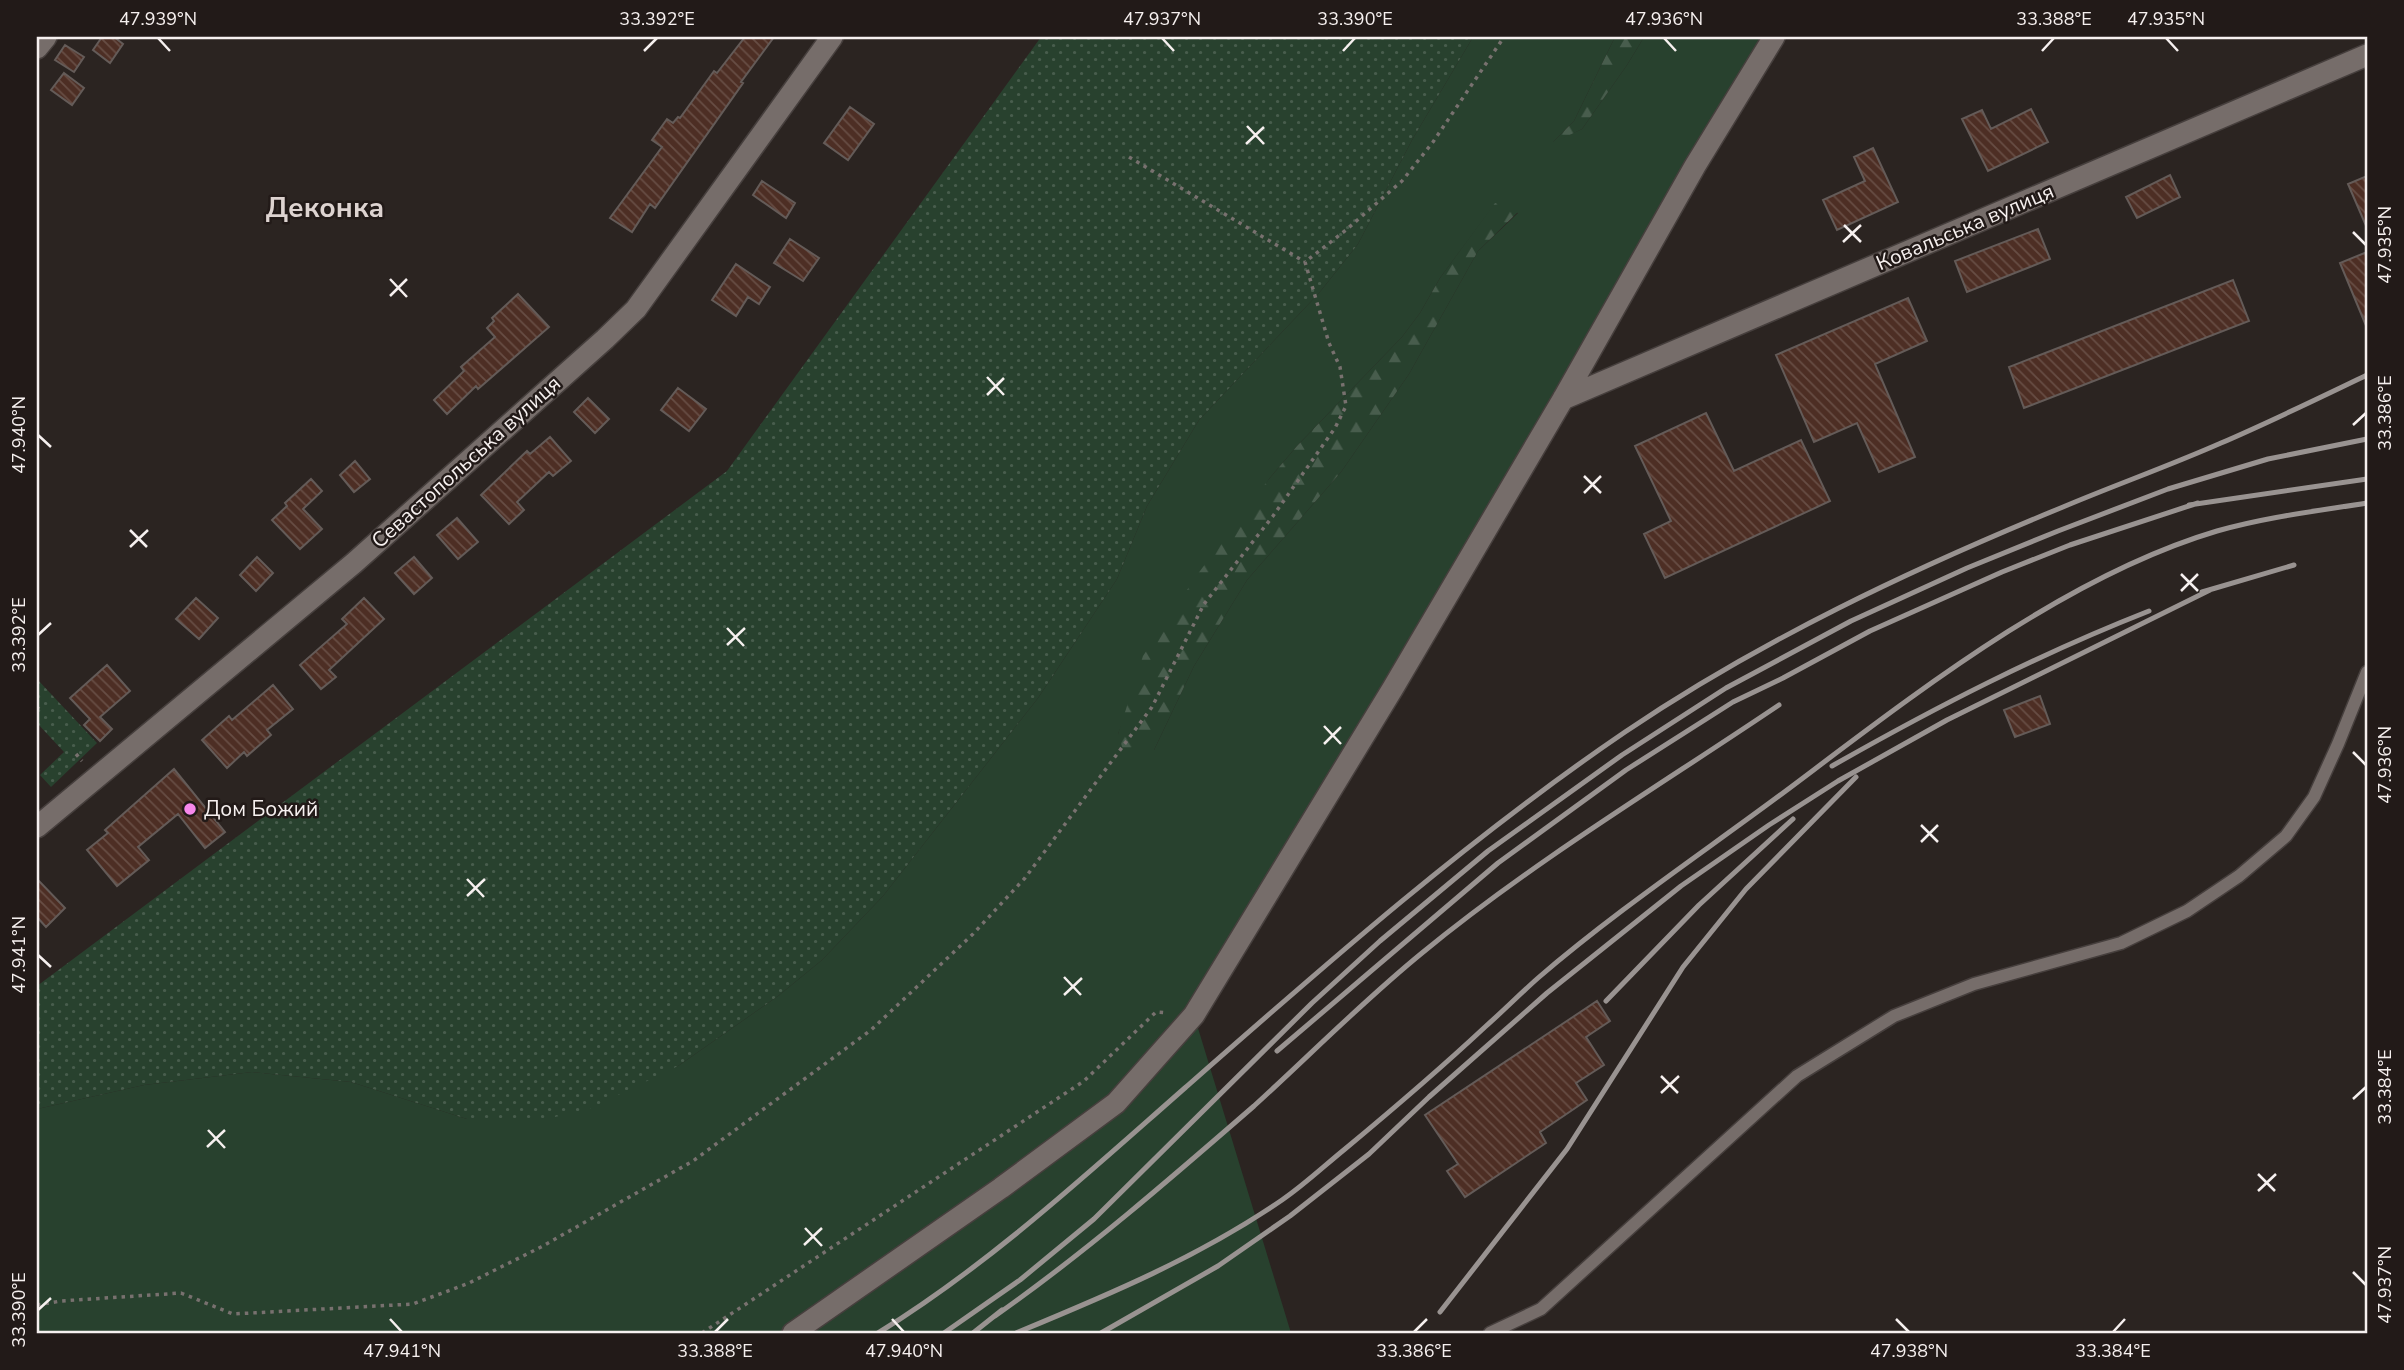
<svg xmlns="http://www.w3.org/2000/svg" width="2404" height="1370" viewBox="0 0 2404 1370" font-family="'Nunito Sans',sans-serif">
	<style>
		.grass { fill: #28412e; fill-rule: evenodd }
		.forest { fill: url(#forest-firs) }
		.garden { fill: url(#garden-dots) }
		.building { fill: url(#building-back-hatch); stroke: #645b58; stroke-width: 2 }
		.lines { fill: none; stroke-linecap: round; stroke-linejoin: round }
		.lane-casing { stroke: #463f3d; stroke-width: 15 }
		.street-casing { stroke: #463f3d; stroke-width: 24 }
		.path { stroke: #78716f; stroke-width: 3.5; stroke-dasharray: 3.5 5; stroke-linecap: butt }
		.lane { stroke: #766d6a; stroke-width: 12 }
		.street { stroke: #766d6a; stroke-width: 21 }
		.rail { stroke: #999391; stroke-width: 5 }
		.ticks { fill: none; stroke: #f6f0ef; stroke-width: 2.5 }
		.poi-dot { fill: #f788eb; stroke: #221a18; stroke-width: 2.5 }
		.labels { text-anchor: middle; stroke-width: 5; stroke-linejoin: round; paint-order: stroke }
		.street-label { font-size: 21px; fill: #f6f0ef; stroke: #221a18 }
		.poi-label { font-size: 21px; fill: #f6f0ef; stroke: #221a18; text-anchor: start }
		.district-label { font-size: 28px; font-weight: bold; fill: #ddd3d0; stroke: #221a18 }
		.neatline { fill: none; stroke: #f6f0ef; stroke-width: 2.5 }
		.ticks-label { font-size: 18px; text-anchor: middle; fill: #f6f0ef }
	</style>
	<defs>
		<pattern id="forest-firs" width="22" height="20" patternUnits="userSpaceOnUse" patternTransform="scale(1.75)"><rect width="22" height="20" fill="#28412e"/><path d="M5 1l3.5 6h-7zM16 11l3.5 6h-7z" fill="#485d4d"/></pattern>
		<pattern id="garden-dots" width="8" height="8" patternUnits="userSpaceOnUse" patternTransform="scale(1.75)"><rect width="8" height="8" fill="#28412e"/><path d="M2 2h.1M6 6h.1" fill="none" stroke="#485d4d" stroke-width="1.8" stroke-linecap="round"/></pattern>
		<pattern id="building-back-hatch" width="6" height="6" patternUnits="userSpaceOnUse" patternTransform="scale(1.75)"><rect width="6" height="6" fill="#4d2e24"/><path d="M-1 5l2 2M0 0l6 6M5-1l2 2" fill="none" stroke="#674d44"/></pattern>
	</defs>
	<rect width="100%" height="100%" fill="#2b2421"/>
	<path class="grass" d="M1473,37H1615L1574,121L1553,142L1582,129L1627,65L1644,37H1774L1194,1015L1291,1333H37V1109L144,1085L252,1072L351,1082L467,1119L678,1066L778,996L822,960L883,896L1038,698L1117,579L1147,506L1199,420L1319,293L1358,244L1412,140ZM1495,204L1518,213L1478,251L1409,374L1341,472L1247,580L1194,666L1154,750L1118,734L1125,716L1269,479L1297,446L1402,337L1420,313L1440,278Z"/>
	<path class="forest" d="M1615,37H1644L1627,65L1582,129L1551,144L1574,121Z
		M1495,203L1509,204L1518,212L1478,251L1409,374L1341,472L1247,580L1194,666L1154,750L1125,756L1118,734L1143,656L1197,575L1269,479L1297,446L1402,337L1420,313L1440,278Z"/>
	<path class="garden" d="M1041,37H1473L1412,140L1358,244L1319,293L1199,420L1147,506L1117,579L1038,698L883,896L822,960L778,996L678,1066L587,1110L541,1120L500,1122L467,1119L351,1082L252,1072L144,1085L37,1109V986L727,471Z
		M37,679L97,743L51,787L40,775L64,752L37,723Z"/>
	<path class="building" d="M102,37H114L123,44L110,63L93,50Z
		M745,37H774L741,82L743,83L655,208L650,204L632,232L610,218L662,147L652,140L667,119L673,123L678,117L680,118L714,71L717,73Z
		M65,45L84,57L74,72L55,60Z
		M64,73L84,88L72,105L51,90Z
		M850,107L874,124L848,160L824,143Z
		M2031,109L2048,142L1988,171L1962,119L1982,110L1991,129Z
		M1873,148L1898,202L1837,230L1823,200L1865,181L1854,157Z
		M2170,175L2180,197L2137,218L2126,197Z
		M2367,176V228L2348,184Z
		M762,181L795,203L786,218L753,195Z
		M2038,229L2050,259L1967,292L1955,261Z
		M790,239L819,258L803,281L774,263Z
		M2367,252V328L2340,263Z
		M736,264L770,287L759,304L748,297L736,316L712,300Z
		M2233,280L2249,321L2024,408L2009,367Z
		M518,294L549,327L478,389L476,386L447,414L434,400L464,371L461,367L495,337L487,328L494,321L492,318Z
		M1908,298L1927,341L1875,364L1915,457L1879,472L1857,423L1814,442L1776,355Z
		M678,388L706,409L689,431L661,410Z
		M588,398L609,419L595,433L574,412Z
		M1706,413L1734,471L1801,440L1830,501L1665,578L1644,534L1671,521L1635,446Z
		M550,437L571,461L553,476L549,472L517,502L524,510L509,524L481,495L527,451L530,454Z
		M355,461L370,479L354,492L340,475Z
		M311,479L322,491L303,509L322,529L300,549L272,520L287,506L285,503Z
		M457,518L478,542L458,559L437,535Z
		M257,557L273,573L256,591L240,575Z
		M414,557L432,578L414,594L395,573Z
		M196,598L218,618L199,639L176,619Z
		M364,598L384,619L329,670L336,677L321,689L300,665L347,624L342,619Z
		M107,665L130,691L100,717L112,729L100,741L84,725L90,719L70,698Z
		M273,685L293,709L267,730L271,735L247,756L244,752L227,768L202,740L229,716L232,720Z
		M2040,696L2050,724L2015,737L2004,710Z
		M174,769L225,832L205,848L178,814L138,847L149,860L117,886L87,850L108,833L105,830Z
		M37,879L65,908L46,927L37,917Z
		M1597,1001L1610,1021L1586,1037L1604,1065L1576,1083L1587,1100L1540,1132L1546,1143L1465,1197L1447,1171L1458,1164L1425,1115Z"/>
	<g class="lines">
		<g class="lane-casing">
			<path id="lane" d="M1490,1333L1541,1309L1797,1076L1894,1016L1974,984L2121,943L2187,911L2239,876L2286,836L2314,797L2338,744L2367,672"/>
		</g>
		<g class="street-casing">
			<path id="street" d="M37,48L46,37
				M1563,399L2367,55
				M37,827L354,563L605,339L636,309L832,37
				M793,1333L1001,1188L1116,1103L1194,1015L1393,688L1563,399L1695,166L1774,37"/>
		</g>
		<path class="path" d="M1129,157L1305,262
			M37,707L39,709
			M76,754L82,761
			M37,1305L61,1301L181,1293L233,1314L413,1304L469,1283L541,1247L693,1161L871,1030L973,934L1025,878L1152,707L1204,604L1273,516L1335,428L1346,406L1340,367L1329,343L1305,262L1346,230L1402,181L1433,142L1504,37
			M702,1333L1084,1081L1156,1012L1168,1013"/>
		<use href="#lane" class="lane"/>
		<use href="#street" class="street"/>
		<path class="rail" d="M2189,505L2367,479
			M2202,592L2294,565
			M1832,766C1936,707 2037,655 2149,611
			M1606,1001L1699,905L1793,819
			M1277,1051L1498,863L1626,770L1733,702L1783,678L1870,631L2002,572L2070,545L2198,503
			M1440,1312L1567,1149L1683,967L1746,889L1856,777
			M995,1316C1086,1252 1170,1179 1254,1106C1310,1055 1363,1001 1422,953C1534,861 1659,786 1779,705
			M878,1333C990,1264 1088,1173 1186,1087C1327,963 1469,838 1625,732C1761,640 1912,569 2063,507C2115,485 2169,466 2221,443C2270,422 2319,398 2367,375
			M944,1333L1020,1280L1094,1219L1312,1003L1380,941L1488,851L1622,755L1726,688L1851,621L1967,568L2058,531L2168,489L2268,459L2367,439
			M973,1333L1002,1310
			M1016,1333C1108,1295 1199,1257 1282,1200C1304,1185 1324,1166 1345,1149C1392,1110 1440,1069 1485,1027C1503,1011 1520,994 1538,978C1616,911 1701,854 1783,793C1911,697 2062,577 2217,531C2266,517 2317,511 2367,503
			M1101,1333L1218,1266L1290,1216L1369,1154L1429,1097L1547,993L1681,886L1769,825L1838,781L1947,720L2210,590"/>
	</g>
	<path class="ticks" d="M158,38L170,51M1162,38L1174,51M1664,38L1676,51M2166,38L2178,51M644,51L657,38M1343,51L1355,38M2042,51L2054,38M1247,126L1264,144M1246,144L1264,127M1844,225L1861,242M2353,232L2366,245M1843,242L1861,225M390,279L407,297M390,296L407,279M987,377L1004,395M987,395L1004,378M2353,425L2366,413M38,435L51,447M1584,476L1601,493M1584,493L1601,476M130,530L147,547M130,547L148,530M2181,574L2198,591M2181,591L2198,574M727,628L744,646M38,635L51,623M727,645L745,628M1324,726L1341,744M1324,744L1341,727M2353,752L2366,765M1921,825L1938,842M1921,842L1938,825M467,879L484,897M467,896L485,879M38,955L51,967M1064,977L1081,995M1064,995L1082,978M1661,1076L1678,1093M1661,1093L1679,1076M2353,1099L2366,1087M208,1130L225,1148M207,1147L225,1130M2258,1174L2275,1191M2258,1191L2276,1174M805,1228L822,1246M804,1245L822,1228M2353,1272L2366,1285M38,1310L51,1298M390,1319L402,1332M892,1319L904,1332M1896,1319L1909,1332M715,1332L728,1319M1414,1332L1427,1319M2113,1332L2125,1319"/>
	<circle class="poi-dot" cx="190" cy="809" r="7"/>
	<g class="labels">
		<g class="street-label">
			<text transform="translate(1965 227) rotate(-23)" y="7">Ковальська вулиця</text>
			<text transform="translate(466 462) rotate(-42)" y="7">Севастопольська вулиця</text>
		</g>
		<g class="poi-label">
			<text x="204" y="816">Дом Божий</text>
		</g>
		<g class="district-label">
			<text x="325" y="217">Деконка</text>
		</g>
	</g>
	<rect width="2404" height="1370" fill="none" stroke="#221a18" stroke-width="77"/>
	<rect x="38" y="38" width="2328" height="1294" class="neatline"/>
	<g class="ticks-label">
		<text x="158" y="25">47.939°N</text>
		<text x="657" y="25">33.392°E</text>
		<text x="1162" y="25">47.937°N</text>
		<text x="1355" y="25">33.390°E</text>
		<text x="1664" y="25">47.936°N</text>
		<text x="2054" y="25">33.388°E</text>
		<text x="2166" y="25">47.935°N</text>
		<text transform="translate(2385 245) rotate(-90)" y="6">47.935°N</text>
		<text transform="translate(2385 413) rotate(-90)" y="6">33.386°E</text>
		<text transform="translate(19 435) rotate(-90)" y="6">47.940°N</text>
		<text transform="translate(19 635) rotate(-90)" y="6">33.392°E</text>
		<text transform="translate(2385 765) rotate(-90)" y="6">47.936°N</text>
		<text transform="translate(19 955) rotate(-90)" y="6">47.941°N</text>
		<text transform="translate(2385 1087) rotate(-90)" y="6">33.384°E</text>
		<text transform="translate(2385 1285) rotate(-90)" y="6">47.937°N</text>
		<text transform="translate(19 1310) rotate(-90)" y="6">33.390°E</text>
		<text x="402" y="1357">47.941°N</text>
		<text x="715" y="1357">33.388°E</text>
		<text x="904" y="1357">47.940°N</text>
		<text x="1414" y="1357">33.386°E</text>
		<text x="1909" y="1357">47.938°N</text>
		<text x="2113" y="1357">33.384°E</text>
	</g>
</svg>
